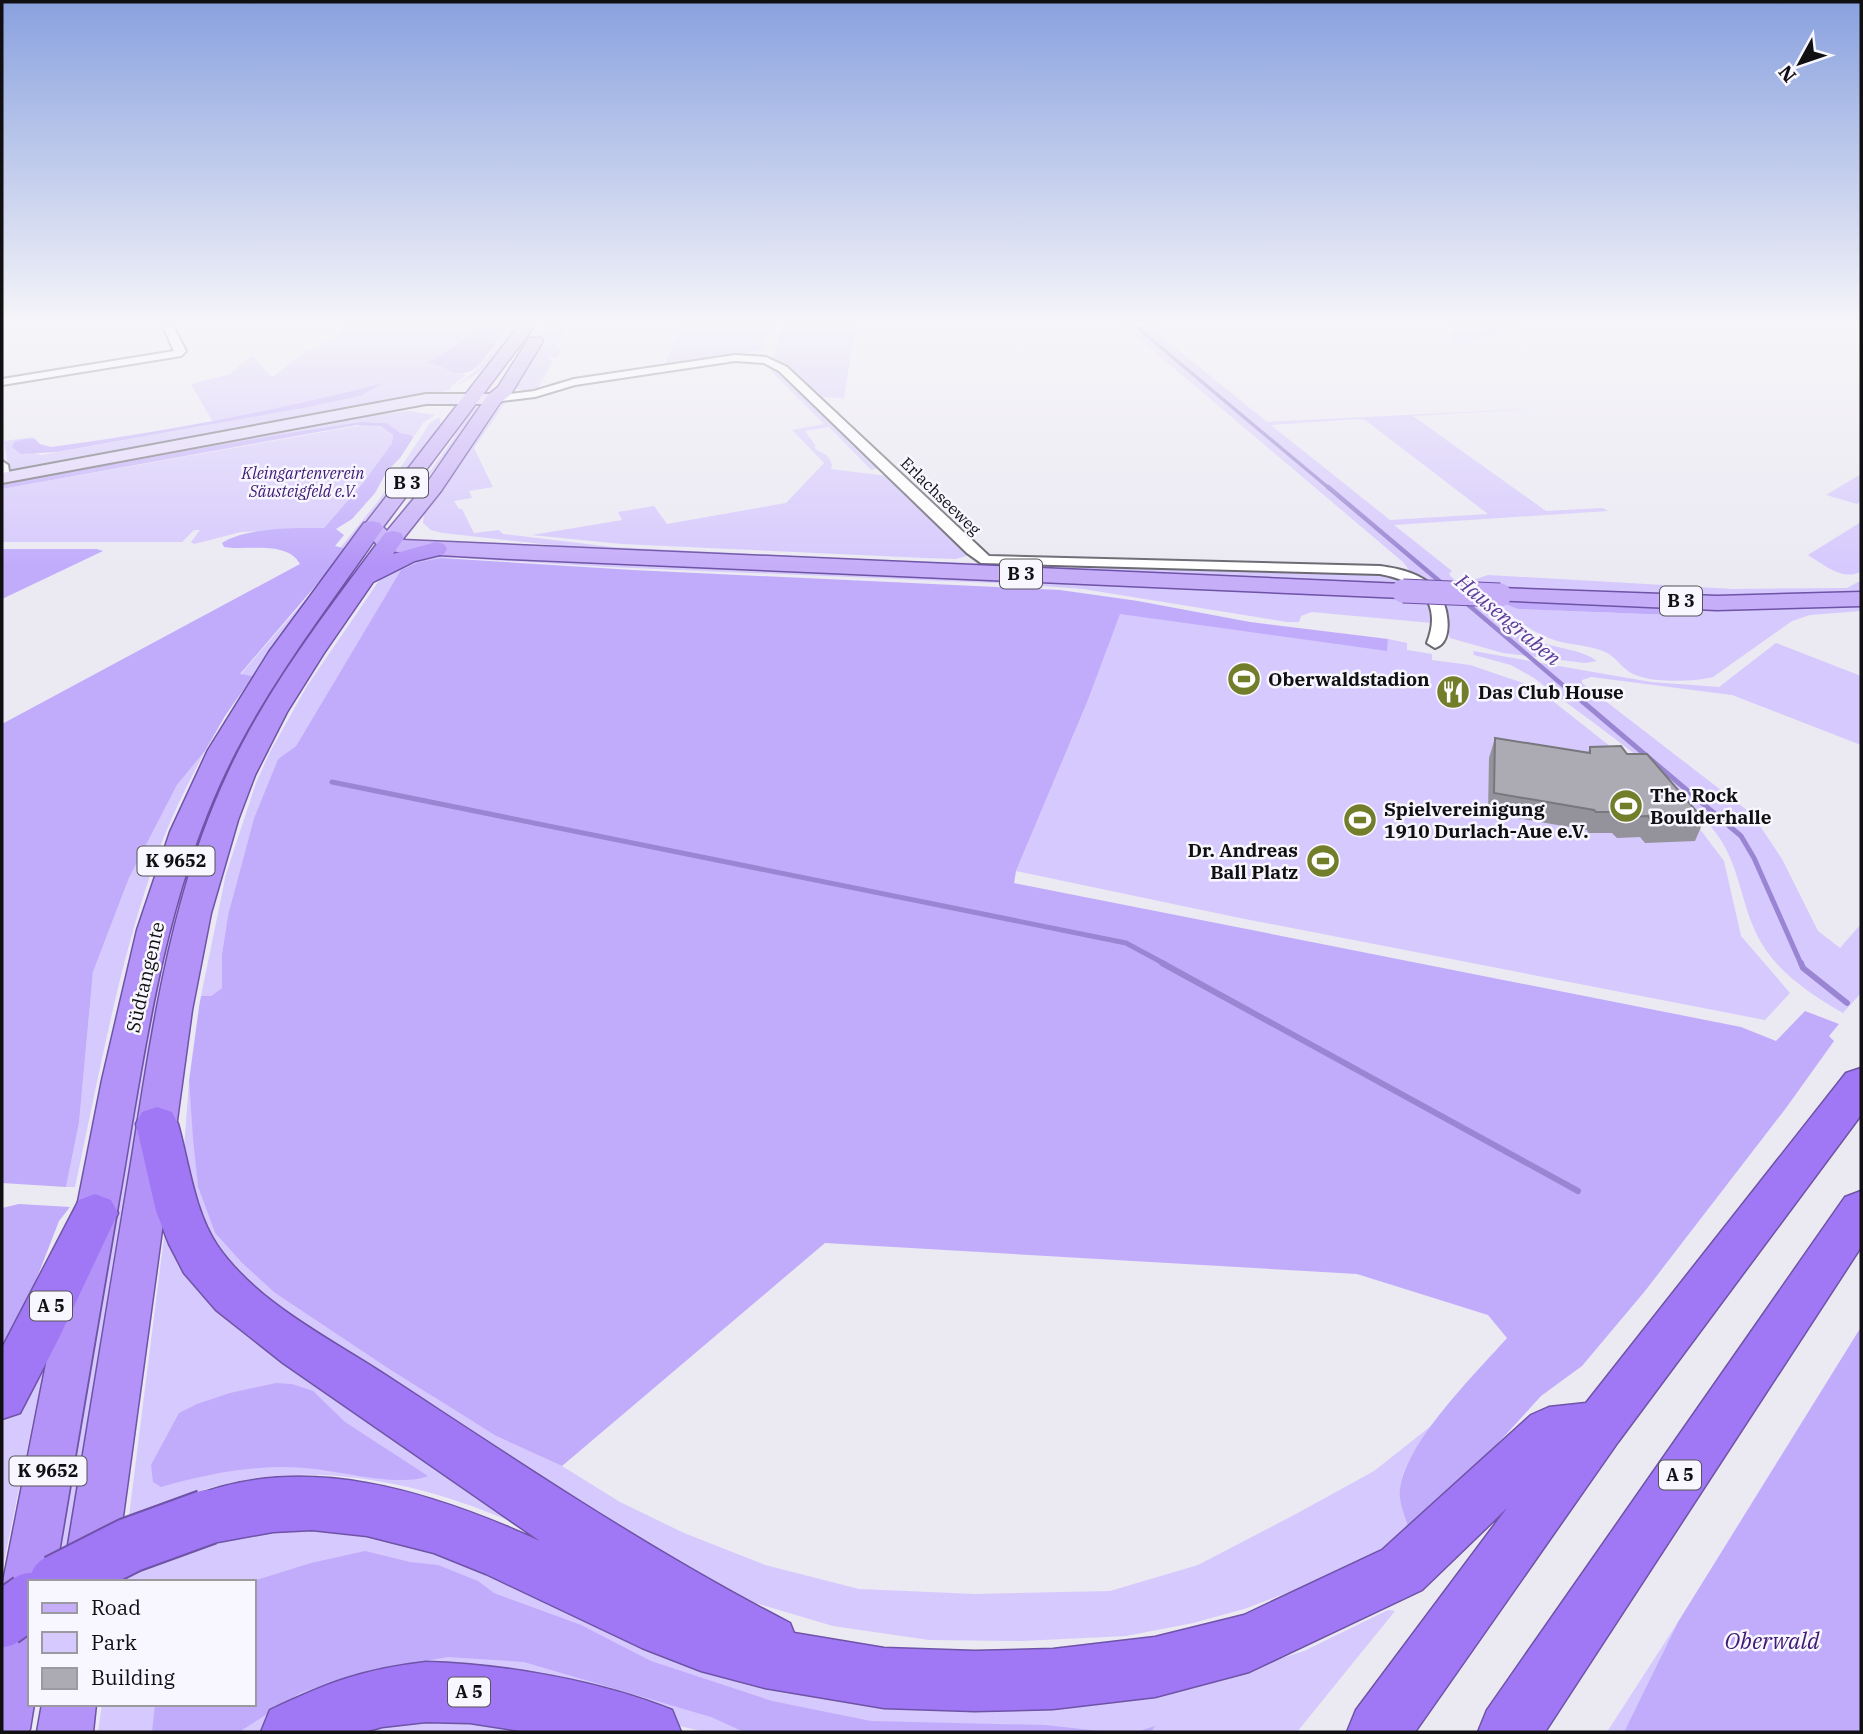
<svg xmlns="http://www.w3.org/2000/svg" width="1863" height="1734" viewBox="0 0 1863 1734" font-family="'IBM Plex Serif',serif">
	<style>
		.green { fill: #d6c9fd; fill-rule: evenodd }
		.forest { fill: #c1acfc }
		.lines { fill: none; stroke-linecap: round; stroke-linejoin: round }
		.stream-far3 { stroke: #9a85d2; stroke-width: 3.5 }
		.stream-far2 { stroke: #9a85d2; stroke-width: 4.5 }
		.stream-far1 { stroke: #9a85d2; stroke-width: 5 }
		.stream { stroke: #9a85d2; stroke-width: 6 }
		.minor-casing { stroke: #6b6a72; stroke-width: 4 }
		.secondary-casing { stroke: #6b6a72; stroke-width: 4 }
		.primary-casing { stroke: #6e53a6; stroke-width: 3 }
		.trunk-casing { stroke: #6e53a6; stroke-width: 3 }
		.motorway-casing { stroke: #6e53a6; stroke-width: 3 }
		.minor { fill: #fff; fill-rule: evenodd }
		.secondary { fill: #e2d6fc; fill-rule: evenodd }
		.primary { fill: #c6aef9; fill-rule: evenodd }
		.trunk { fill: #b393f7; fill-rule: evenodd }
		.motorway { fill: #a078f5; fill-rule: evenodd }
		.primary-bridge-casing { stroke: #6e53a6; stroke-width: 25; stroke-linecap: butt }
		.motorway-bridge-casing { stroke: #6e53a6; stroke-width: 58; stroke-linecap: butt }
		.primary-bridge { stroke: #c6aef9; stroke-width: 23 }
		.motorway-bridge { stroke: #a078f5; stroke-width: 54 }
		.wall { fill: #94929a }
		.building { fill: #acaab3; stroke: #78777d; stroke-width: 2 }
		.labels { text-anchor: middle; stroke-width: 5; stroke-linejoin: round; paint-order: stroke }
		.far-park-label { font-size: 16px; font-style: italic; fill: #3f1a75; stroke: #f8f6fe }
		.far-street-label { font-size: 16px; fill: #100f12; stroke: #f8f6fe }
		.shield { fill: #f8f6fe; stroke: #565459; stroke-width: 2 }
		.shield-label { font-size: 18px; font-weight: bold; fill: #100f12 }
		.poi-label { font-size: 19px; font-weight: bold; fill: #100f12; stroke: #f8f6fe; text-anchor: start }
		.street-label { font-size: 19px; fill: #100f12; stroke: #f8f6fe }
		.water-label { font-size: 21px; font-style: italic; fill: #5d3d99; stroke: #f8f6fe }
		.near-park-label { font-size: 23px; font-style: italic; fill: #3f1a75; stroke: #f8f6fe }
	</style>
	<rect width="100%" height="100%" fill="#ebe9f2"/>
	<path class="green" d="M344,324H522L480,372L455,387L476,370L496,347L463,369V375L467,374L450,387L451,389L428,396L14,471L8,467L4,441L33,437L35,439L14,442L12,447L42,455L214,424L191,384L230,374L252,355L271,376H274L305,351L336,338Z
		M547,324H556L555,329L564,328L556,347H562L558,357L550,358L549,360L553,361L538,388L524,391L513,388Z
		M682,324H764L772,326L769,334L762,339L765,347L763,350L664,367Z
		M797,324H856L844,398L817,397L774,358L781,329Z
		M1454,324H1523L1458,346L1450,340Z
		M1124,326L1237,331H1155L1267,422L1548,408L1413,416L1546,511L1603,508L1608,511L1394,525L1452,571L1449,574C1457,585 1525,636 1540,642C1558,649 1581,649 1597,661L1585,663L1503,653L1450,638L1446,629L1442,598L1413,575L1403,562ZM1358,419L1365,420L1488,514L1390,520L1271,425Z
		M740,360L772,365L879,468L871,470L829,427L805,431L816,446L814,447C820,454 829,452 832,465L831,469L888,476L969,555L956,559L926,558L622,544L532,535L622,520L618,512L654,506L667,524L786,503L824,463L792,430L824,424L764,364L728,362Z
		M548,395L505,403L474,448L493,487L469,491L472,498L454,501L459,509H462L474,533L499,530L503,534L612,547L896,561L1383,573L1414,585L605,551L443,533L431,530L423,523L424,514L503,403Z
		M477,407L475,414L423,484L415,502L388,530L454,438L459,425L471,408Z
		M408,411L435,415L423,423L413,438L411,435L399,433L387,423L361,422C240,439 122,464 2,482L37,474L361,417Z
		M439,417L442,427L347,549L340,548L379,500L430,423Z
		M368,424L384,427L393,435L392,443L363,483L324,528L241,532L194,544L191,542L200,530H194L182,542H2V489Z
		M1861,474V501L1857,504L1826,495Z
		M1861,522L1860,572C1842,581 1823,564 1808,555Z
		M372,552L243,751L67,1582H50L138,1066L175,900L217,783L260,703L356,561Z
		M433,553L1430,597L1433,607L1432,623L1312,612L1301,616L1299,622H1287L1083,589L1017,584L610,567L454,558L419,562L391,587L296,746L278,759L254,818L228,915L222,954V988L211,996H201L226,874L256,783L270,752L307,686L385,572Z
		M1488,575L1733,589L1847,588L1858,582H1861V595L1735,599L1477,587L1470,581Z
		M319,584L253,676L240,675Z
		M1492,600L1508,601L1518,609L1696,616L1691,606L1861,605V611L1810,615L1792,621L1713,677C1694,682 1645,684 1628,671C1619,664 1615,656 1603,651C1590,646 1575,645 1561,642C1533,635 1514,617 1492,600Z
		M1121,610L1388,643V639L1407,643V650L1432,654V660L1470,665L1535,687L1677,799L1724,861L1741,936L1790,993L1765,1020L1240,918L1016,871L1088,700Z
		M1776,643L1861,676V745L1732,695L1591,677L1582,680V683L1752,814L1782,859L1818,931L1840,948L1861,924V993L1843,1013C1807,992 1769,967 1753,926C1740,894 1737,861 1716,833C1672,775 1592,723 1534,678L1511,665L1474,655L1473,651L1651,682L1719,687Z
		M205,751C185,789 166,827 153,867C117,971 98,1080 75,1187H66L79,1123L93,972L129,878L177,785Z
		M189,1081L198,1187L215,1233L242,1263L275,1293L389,1369L496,1436L562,1466L620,1502L684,1533L765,1565L859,1589L975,1594L1110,1591L1198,1565L1296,1514L1374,1471L1431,1426C1419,1447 1400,1467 1400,1492C1400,1504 1406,1519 1409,1531L1378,1551L1321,1580L1244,1609L1193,1623L1126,1636L1022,1641L929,1640L833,1626L708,1589L278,1313L213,1254L183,1163Z
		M166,1221L521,1526C438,1489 348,1466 257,1478C213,1484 170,1500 129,1516Z
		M49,1344L2,1571V1417Z
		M273,1525L386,1532L456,1556L647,1644L1203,1683L1304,1651L1388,1610L1395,1611L1297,1732H705L540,1693L297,1717L273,1732H98L102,1704H254V1582H119L120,1570Z
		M1678,1622L1624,1732H1607Z
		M499,1715L565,1732H326L368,1716Z"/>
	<path class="forest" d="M484,324H505L493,337L496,343C482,361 473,381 448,370C440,366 435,363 426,363L456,346Z
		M384,383L360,396L308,407L57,452L21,454L12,447L14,442L25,439H35L40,444L51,447C163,432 275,411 384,383Z
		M361,422L387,423L400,433L411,435L413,438L400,458L387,471L375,493L352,519L336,529L344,535L335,546L347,549L240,674L253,676L225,716L205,751L177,785L129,878L93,972L79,1123L66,1187L2,1183V724L300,564C287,540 246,551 224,547L222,543C246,527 296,528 324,528L363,483L392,443L393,435L381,426L357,425L2,489V482C122,464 240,439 361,422Z
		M2,549H97L103,551L2,599Z
		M441,558L633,570L1060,590L1138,601L1250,622L1388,639L1387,651L1120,614L1088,700L1016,871L1014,883L1741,1027L1776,1041L1805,1011L1839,1024L1829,1036L1834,1041L1786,1108L1645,1291L1582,1366L1541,1396L1480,1463L1409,1531C1406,1518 1398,1502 1400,1489C1406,1442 1475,1374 1507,1338L1488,1315L1357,1274L825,1243L562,1466L496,1436L389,1369L275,1293L242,1263L215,1233L198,1187L193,1138L189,1081L199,1007L201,996H211L222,988V954L228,915L254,818L278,759L296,746L401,570L419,562Z
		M1508,601L1691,606L1697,616L1518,609L1505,604Z
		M19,1204L70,1207L59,1221L16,1332L2,1357V1208Z
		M1861,1327V1732H1624L1678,1622Z
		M276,1383L292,1384L313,1391L345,1422L428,1476C398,1488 338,1470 305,1468C257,1464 206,1474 161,1487L153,1482L151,1465L179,1413L197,1404L230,1393Z
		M365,1551L410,1562L438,1565L478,1581L494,1593L581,1625L651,1661L772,1701L871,1721L1045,1725L1100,1731H1140L1155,1726L1151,1732H744L711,1717L524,1662L448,1657L366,1671L300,1693L239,1732H152L155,1704H254V1582H250L311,1563Z"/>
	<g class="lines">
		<path class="stream-far3" d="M1133,324L1330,489"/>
		<path class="stream-far2" d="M1328,487L1444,585
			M1465,602L1578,698"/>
		<path class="stream-far1" d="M1576,696L1741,836L1754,858L1801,964
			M332,782L1126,943L1165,964"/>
		<path class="stream" d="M1162,963L1578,1191
			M1801,963L1803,968L1847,1003"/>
		<g class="minor-casing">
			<path id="minor" d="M162,324H172L186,351L181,356L2,385V379L174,351Z
				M735,355L766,357L787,367L989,556L1380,566C1401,569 1420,573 1436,589C1447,600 1456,642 1435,648L1427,643C1443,602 1419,581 1380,574L981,563L967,553L779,371L764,363L735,361L575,385L535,397L494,402L488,399L494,396L534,391L574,379Z
				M2,461L8,465L10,477L4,481L2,480Z"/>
		</g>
		<g class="secondary-casing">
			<path id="secondary" d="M426,394H494L502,399L494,404H426L2,483V473Z"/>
		</g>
		<g class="primary-casing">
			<path id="primary" d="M520,324H536L383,527L387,531L427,483L488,395L498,387L529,338H541L543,341L511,394L500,403L441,491L402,540L1403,584L1411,586L1414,591L1411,596L1403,598L511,559L403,553L381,549L362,528Z
				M1500,588L1717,596L1861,592V606L1717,610L1492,600L1489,595L1492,590Z"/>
		</g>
		<g class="trunk-casing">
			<path id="trunk" d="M372,521L380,523L383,528C325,612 262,691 220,784C165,906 146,1040 124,1171C100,1308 77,1445 54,1582H30V1704H34L30,1729L28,1732H2V1587L102,1080L137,930L170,832L208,750L269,652L364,523Z
				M393,531L401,533L404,538L393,554L436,542L444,544L447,549L444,554L415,561L373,582L324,653L287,712L255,775L238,820L211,913L192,1010L115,1575L112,1582H66L63,1575C86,1438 108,1300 131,1163C152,1032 170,897 227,775C267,687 328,610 385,533Z
				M42,1704H96L93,1732H37Z"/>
		</g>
		<g class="motorway-casing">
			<path id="motorway" d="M1861,1068V1115L1618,1442L1415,1732H1347L1356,1710L1507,1508L1422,1590L1249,1672L1155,1697L1053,1709L975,1711L884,1708L765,1688L701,1671L642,1648L486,1574L434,1553L367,1536L312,1530L273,1532L207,1544L188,1536L180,1517L188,1498C304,1450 432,1492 540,1541L283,1363L216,1310L184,1273L169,1244L156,1211L136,1124L142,1112L157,1107L172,1112L178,1124C189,1163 194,1210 217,1245C256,1302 327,1337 384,1374C517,1461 648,1550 790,1623L794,1633L884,1648L975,1651L1053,1649L1155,1637L1244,1615L1382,1550L1531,1415L1549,1407L1586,1403L1846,1073Z
				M1861,1191V1247L1545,1732H1478L1487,1710L1845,1197Z
				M95,1194L111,1200L118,1213L59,1338L20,1413L2,1419V1348L79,1200Z
				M426,1662C503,1664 601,1681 672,1710L681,1732H527L470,1723L426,1722L382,1727L364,1732H261L270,1710C327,1683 363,1669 426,1662Z"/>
		</g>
		<use href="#minor" class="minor"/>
		<use href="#secondary" class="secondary"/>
		<use href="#primary" class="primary"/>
		<use href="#trunk" class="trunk"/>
		<use href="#motorway" class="motorway"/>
		<g class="primary-bridge-casing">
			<path id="primary-bridge" d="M1403,591L1500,595"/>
		</g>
		<g class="motorway-bridge-casing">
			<path id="motorway-bridge" d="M57,1582L130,1545L207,1517
				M2,1620L30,1600"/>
		</g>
		<use href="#primary-bridge" class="primary-bridge"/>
		<use href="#motorway-bridge" class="motorway-bridge"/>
	</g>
	<path class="wall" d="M1495,738L1588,753L1590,747L1627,754L1704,820L1695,841L1645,843L1640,837L1617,838L1612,833H1588L1587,830L1488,813L1489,758Z"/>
	<path class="building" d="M1495,738L1590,753V747L1621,746L1627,754H1647L1704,820L1653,822L1648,816L1625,817L1620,812H1596L1594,810L1494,793Z"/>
	<linearGradient id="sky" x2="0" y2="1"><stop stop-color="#89a1df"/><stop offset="0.57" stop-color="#f6f5f9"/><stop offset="1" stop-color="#f6f5f9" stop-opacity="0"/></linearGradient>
	<rect width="1863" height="567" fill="url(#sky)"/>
	<defs>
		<g id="stadium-disc" transform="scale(1.75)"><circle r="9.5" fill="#737e2a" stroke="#f8f6fe"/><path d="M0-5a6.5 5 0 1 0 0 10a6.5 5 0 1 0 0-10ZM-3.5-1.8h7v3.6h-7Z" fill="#fff"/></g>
		<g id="restaurant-disc" transform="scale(1.75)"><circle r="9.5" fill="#737e2a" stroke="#f8f6fe"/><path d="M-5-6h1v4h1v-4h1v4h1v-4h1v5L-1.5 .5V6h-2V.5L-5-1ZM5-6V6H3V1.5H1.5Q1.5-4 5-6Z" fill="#fff"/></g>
	</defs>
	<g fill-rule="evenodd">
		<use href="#stadium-disc" x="1244" y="679"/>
		<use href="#restaurant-disc" x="1453" y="692"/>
		<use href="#stadium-disc" x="1626" y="806"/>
		<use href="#stadium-disc" x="1360" y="820"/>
		<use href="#stadium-disc" x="1323" y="861"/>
	</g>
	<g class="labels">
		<g class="far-park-label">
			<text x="303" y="479">Kleingartenverein<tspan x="303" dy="18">Säusteigfeld e.V.</tspan></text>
		</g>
		<g class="far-street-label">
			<text transform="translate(941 496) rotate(44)" y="6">Erlachseeweg</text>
		</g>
		<g class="shield">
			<rect x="386" y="468.5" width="42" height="29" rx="5"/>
			<rect x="1000" y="559.5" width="42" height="29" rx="5"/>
			<rect x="1660" y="586.5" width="42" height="29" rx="5"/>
			<rect x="137.5" y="846.5" width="77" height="29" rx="5"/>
			<rect x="30" y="1291.5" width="42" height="29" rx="5"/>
			<rect x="9.5" y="1456.5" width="77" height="29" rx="5"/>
			<rect x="1659" y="1460.5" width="42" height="29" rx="5"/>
			<rect x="448" y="1677.5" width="42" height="29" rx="5"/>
		</g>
		<g class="shield-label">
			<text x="407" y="489">B 3</text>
			<text x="1021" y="580">B 3</text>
			<text x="1681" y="607">B 3</text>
			<text x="176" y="867">K 9652</text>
			<text x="51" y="1312">A 5</text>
			<text x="48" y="1477">K 9652</text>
			<text x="1680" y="1481">A 5</text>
			<text x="469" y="1698">A 5</text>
		</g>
		<g class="poi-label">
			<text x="1268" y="686">Oberwaldstadion</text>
			<text x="1478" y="699">Das Club House</text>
			<text x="1650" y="802">The Rock<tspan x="1650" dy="22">Boulderhalle</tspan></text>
			<text x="1384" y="816">Spielvereinigung<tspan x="1384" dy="22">1910 Durlach-Aue e.V.</tspan></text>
			<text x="1298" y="857" text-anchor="end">Dr. Andreas<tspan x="1298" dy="22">Ball Platz</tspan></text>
		</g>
		<g class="street-label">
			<text transform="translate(145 977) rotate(-77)" y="7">Südtangente</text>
		</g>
		<g class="water-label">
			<text transform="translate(1508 620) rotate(40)" y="7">Hausengraben</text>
		</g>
		<g class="near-park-label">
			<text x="1772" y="1649">Oberwald</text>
		</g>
	</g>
	<rect width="1863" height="1734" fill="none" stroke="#100f12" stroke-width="7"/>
	<rect x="28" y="1580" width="228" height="126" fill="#f8f6fe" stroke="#9b9aa0" stroke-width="2"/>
	<rect x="42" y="1603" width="35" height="10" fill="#c6aef9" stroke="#9b9aa0" stroke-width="2"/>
	<text x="91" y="1615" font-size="21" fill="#100f12">Road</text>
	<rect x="42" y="1632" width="35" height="21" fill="#d6c9fd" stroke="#9b9aa0" stroke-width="2"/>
	<text x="91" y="1650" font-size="21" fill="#100f12">Park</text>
	<rect x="42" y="1668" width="35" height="21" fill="#acaab3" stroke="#9b9aa0" stroke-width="2"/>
	<text x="91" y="1685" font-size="21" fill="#100f12">Building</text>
	<g transform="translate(1800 63) rotate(230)" stroke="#f8f6fe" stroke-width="5" paint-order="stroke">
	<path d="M0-5L12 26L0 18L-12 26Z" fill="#100f12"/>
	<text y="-10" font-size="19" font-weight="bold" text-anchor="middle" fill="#100f12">N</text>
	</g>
</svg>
